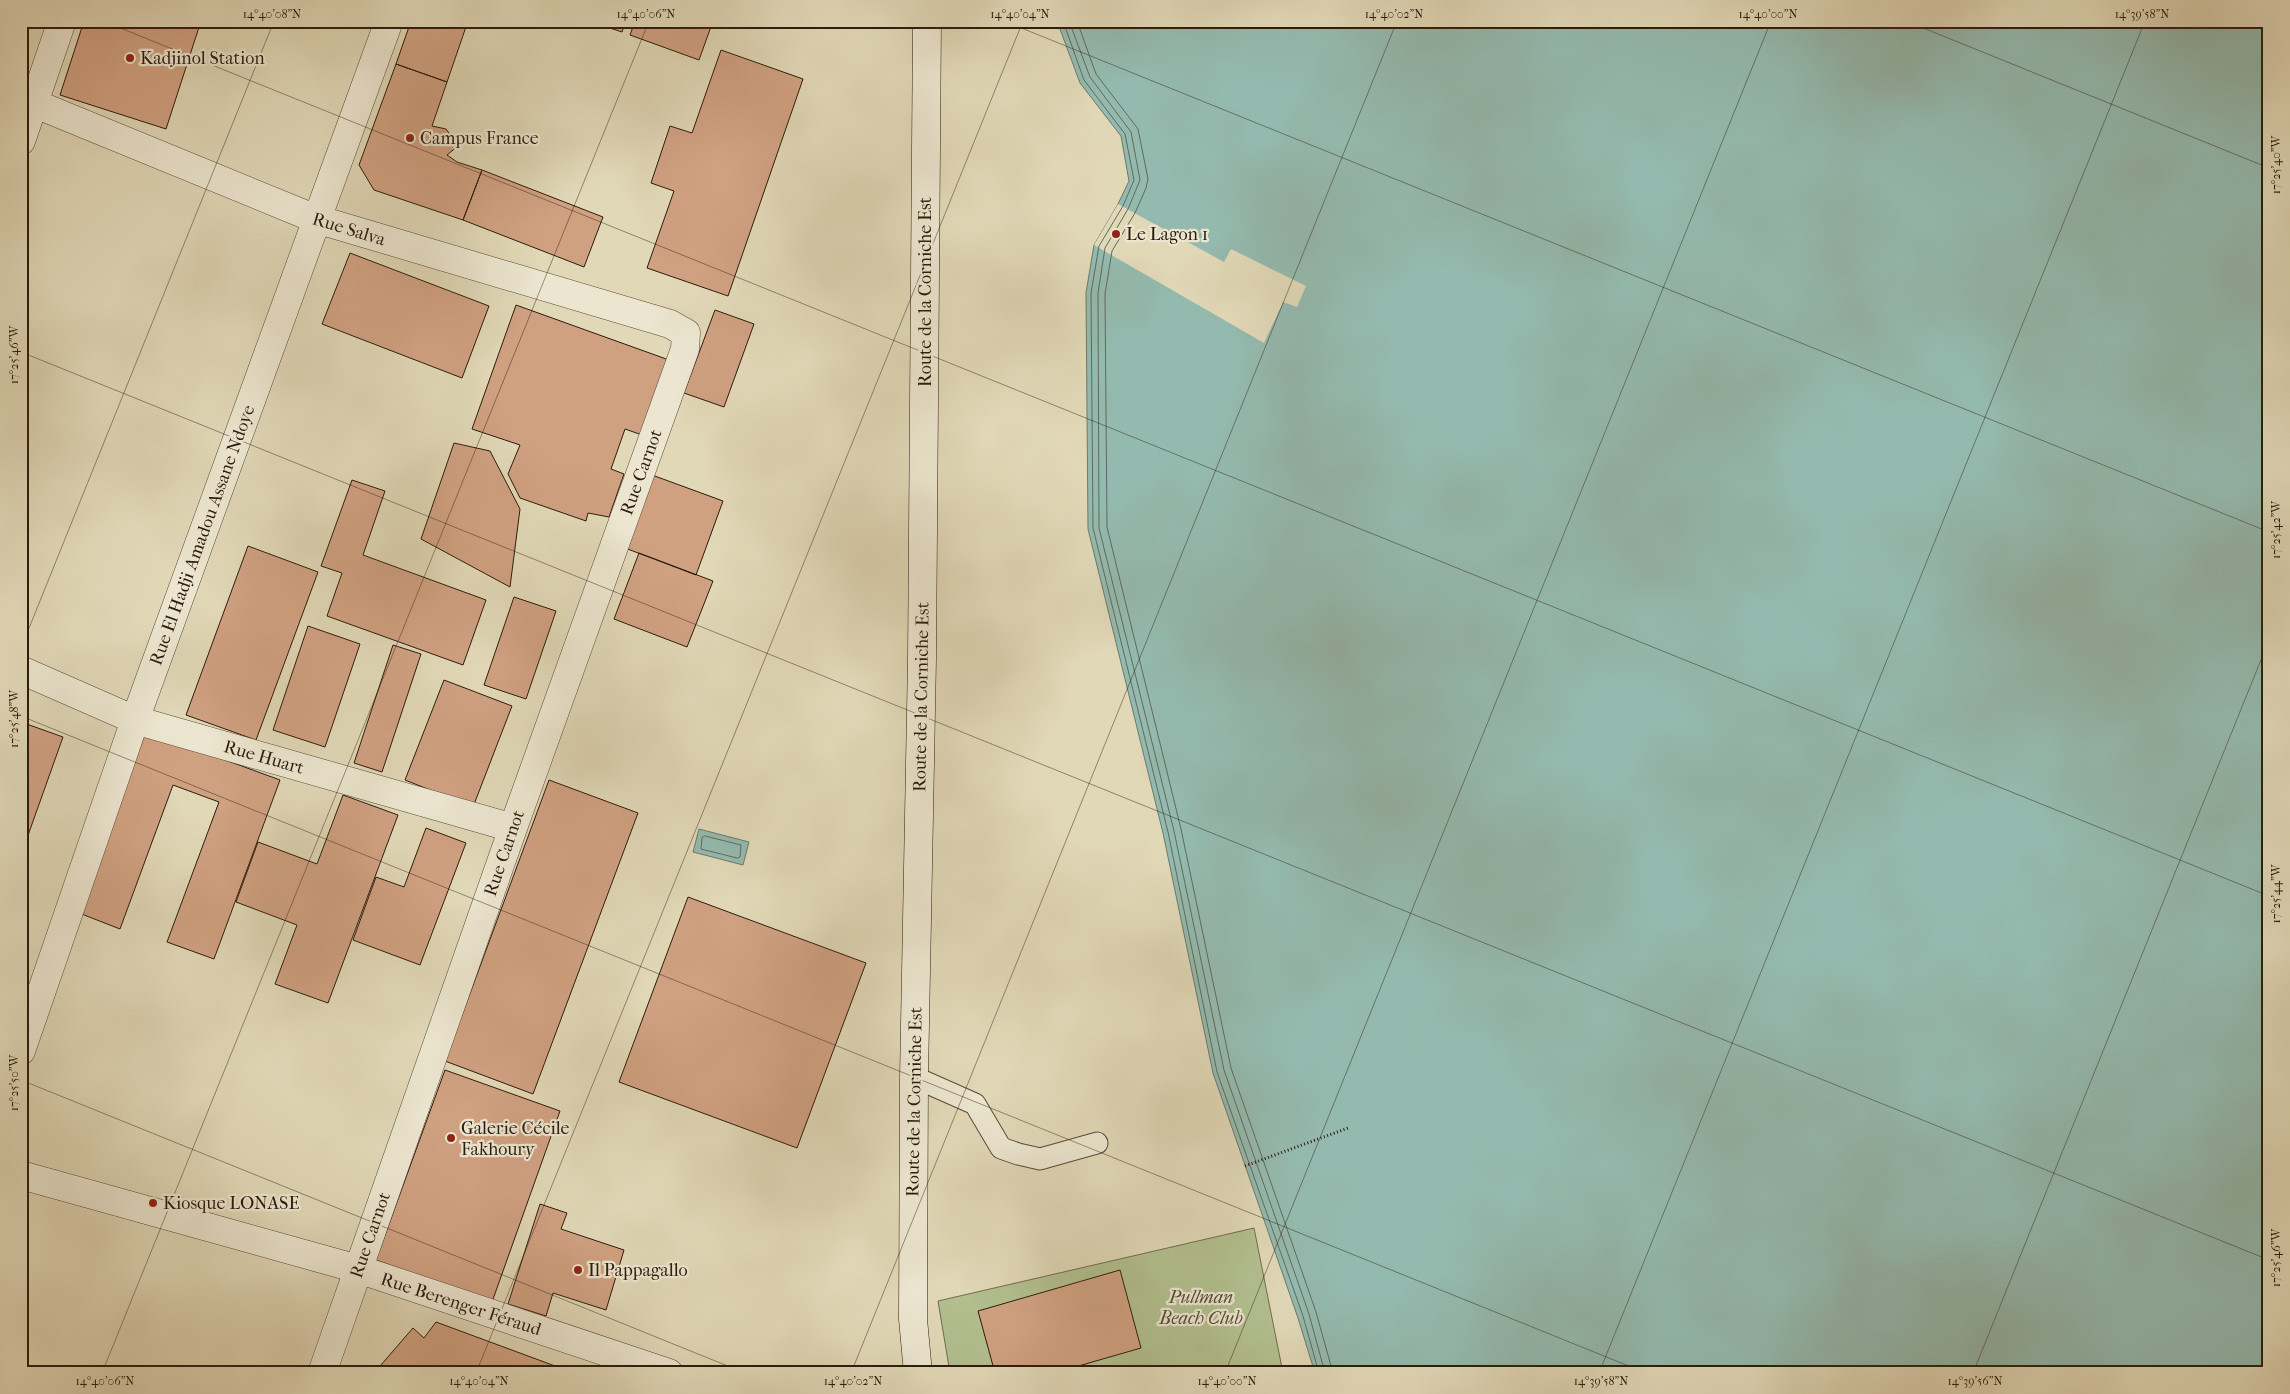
<svg xmlns="http://www.w3.org/2000/svg" width="2290" height="1394" viewBox="0 0 2290 1394" font-family="'IM FELL French Canon',serif">
	<style>
		.green { fill: #b2bf8f; stroke: #6f6d4e }
		.water { fill: #94baaf; stroke: #6a7a6e }
		.pier { fill: #e1d8b7 }
		.lines { fill: none; stroke-linecap: round; stroke-linejoin: round }
		.shore { stroke: #606a5e; stroke-width: 1 }
		.building { fill: #d0a181; stroke: #2c1b0d }
		.lane-casing { stroke: #594a38; stroke-width: 23 }
		.street-casing { stroke: #594a38; stroke-width: 29 }
		.secondary-casing { stroke: #2c1b0d; stroke-width: 29 }
		.path { stroke: #2c1b0d; stroke-width: 3; stroke-dasharray: 1 2.5; stroke-linecap: butt }
		.lane { stroke: #ece6d0; stroke-width: 21 }
		.street { stroke: #ece6d0; stroke-width: 28 }
		.secondary { stroke: #ece6d0; stroke-width: 28 }
		.ticks { fill: none; stroke: #2c1b0d; stroke-width: 1; stroke-opacity: 0.45 }
		.poi-dot { fill: #8f2418; stroke: #ece6d0; stroke-width: 2 }
		.labels { text-anchor: middle; stroke-width: 4.5; stroke-linejoin: round; paint-order: stroke }
		.poi-label { font-size: 18px; fill: #2c1b0d; stroke: #ece6d0; text-anchor: start }
		.street-label { font-size: 18px; fill: #2c1b0d; stroke: #ece6d0 }
		.park-label { font-size: 18px; font-style: italic; fill: #544c34; stroke: #ece6d0 }
		.neatline { fill: none; stroke: #2c1b0d; stroke-width: 2 }
		.ticks-label { font-size: 12px; text-anchor: middle; fill: #2c1b0d }
	</style>
	<rect width="100%" height="100%" fill="#e1d8b7"/>
	<filter id="stains"><feTurbulence type="fractalNoise" baseFrequency=".004" numOctaves="4"/><feColorMatrix values="0 0 0 0 .2 0 0 0 0 .09 0 0 0 0 .02 0 0 0 .5 -.17"/></filter>
	<radialGradient id="worn" r=".72"><stop offset=".6" stop-color="#630" stop-opacity="0"/><stop offset="1" stop-color="#630" stop-opacity=".3"/></radialGradient>
	<path class="green" d="M1254,1228L1283,1373H950L938,1301Z"/>
	<path class="water" d="M1057,21H2269V1373H1315L1298,1318L1213,1073L1163,833L1088,529L1086,293L1094,245L1118,204L1129,181L1121,136L1080,83Z
		M699,829L749,842L743,865L693,852Z"/>
	<path class="pier" d="M1118,204L1224,262L1231,249L1306,286L1297,307L1283,302L1264,343L1094,245Z"/>
	<g class="lines">
		<path class="shore" d="M1063,21L1084,80L1125,134L1134,180L1123,206L1099,246L1091,293L1093,528L1168,832L1217,1072L1303,1316L1319,1373
			M1069,21L1090,77L1131,132L1140,180L1128,209L1105,248L1098,293L1099,528L1174,831L1224,1070L1309,1314L1325,1373
			M1077,21L1096,74L1138,129L1148,179L1146,188L1135,213L1112,251L1105,294L1107,527L1181,829L1231,1068L1316,1312L1333,1373
			M705,836L741,845L740,857L737,858L701,849L702,838Z"/>
	</g>
	<path class="building" d="M84,21H201L166,129L60,95Z
		M411,21H468L447,82L396,64Z
		M588,21H626L622,32Z
		M635,21H713L699,60L630,35Z
		M721,50L803,79L728,296L647,268L674,191L651,183L670,126L692,133Z
		M396,64L447,82L432,126L446,129L458,146L447,155L457,162L482,170L463,220L374,190L359,165Z
		M482,170L603,217L584,267L463,220Z
		M350,253L489,306L462,378L322,324Z
		M516,305L669,360L642,435L625,429L611,469L624,474L609,517L588,513L586,521L520,498L508,474L520,445L472,429Z
		M715,310L754,324L724,407L684,393Z
		M454,443L490,451L520,509L510,587L421,539Z
		M652,475L723,501L696,575L625,548Z
		M352,480L385,491L363,555L486,600L463,665L327,616L342,573L321,566Z
		M248,546L318,572L256,740L186,715Z
		M639,553L713,581L687,647L614,619Z
		M514,597L556,611L526,699L484,685Z
		M308,626L360,644L325,747L273,730Z
		M393,645L421,654L382,772L354,763Z
		M444,680L512,706L473,807L405,780Z
		M21,722L63,737L21,855Z
		M146,731L280,780L214,959L167,942L219,802L173,785L120,929L79,913Z
		M549,780L638,813L533,1094L445,1061Z
		M343,795L398,815L328,1003L275,984L297,925L236,902L258,842L317,864Z
		M426,828L466,843L420,965L353,940L376,877L404,887Z
		M688,897L866,963L797,1148L619,1082Z
		M445,1070L560,1111L492,1302L376,1260Z
		M540,1204L567,1213L561,1229L624,1250L606,1310L553,1293L546,1316L508,1304Z
		M1120,1270L1141,1348L1054,1373H995L978,1311Z
		M436,1322L574,1373H374L413,1328L424,1338Z"/>
	<g class="lines">
		<g class="lane-casing">
			<path id="lane" d="M914,1077L975,1104L1001,1148L1018,1154L1040,1159L1097,1143"/>
		</g>
		<g class="street-casing">
			<path id="street" d="M21,98L316,219L670,324L686,333L685,349L513,828L322,1373
				M21,141L62,21
				M21,670L135,720L513,828
				M21,1051L135,720L389,21
				M21,1175L358,1269L669,1373"/>
		</g>
		<g class="secondary-casing">
			<path id="secondary" d="M918,1373L913,1319L914,1077L922,659L927,21"/>
		</g>
		<path class="path" d="M1245,1166L1348,1128"/>
		<use href="#lane" class="lane"/>
		<use href="#street" class="street"/>
		<use href="#secondary" class="secondary"/>
	</g>
	<path class="ticks" d="M103,21L2269,896M1004,21L2269,532M1906,21L2269,168M21,352L2269,1260M21,648L274,21M21,716L1646,1373M21,1080L745,1373M102,1373L649,21M476,1373L1023,21M851,1373L1397,21M1225,1373L1771,21M1599,1373L2145,21M1973,1373L2269,640"/>
	<g class="poi-dot">
		<circle cx="130" cy="58" r="5"/>
		<circle cx="410" cy="138" r="5"/>
		<circle cx="1116" cy="234" r="5"/>
		<circle cx="451" cy="1138" r="5"/>
		<circle cx="153" cy="1203" r="5"/>
		<circle cx="578" cy="1270" r="5"/>
	</g>
	<g class="labels">
		<g class="poi-label">
			<text x="140" y="64">Kadjinol Station</text>
			<text x="420" y="144">Campus France</text>
			<text x="1126" y="240">Le Lagon 1</text>
			<text x="461" y="1134">Galerie Cécile<tspan x="461" dy="21">Fakhoury</tspan></text>
			<text x="163" y="1209">Kiosque LONASE</text>
			<text x="588" y="1276">Il Pappagallo</text>
		</g>
		<g class="street-label">
			<text transform="translate(349 229) rotate(17)" y="6">Rue Salva</text>
			<text transform="translate(925 292) rotate(-90)" y="6">Route de la Corniche Est</text>
			<text transform="translate(641 472) rotate(-70)" y="6">Rue Carnot</text>
			<text transform="translate(202 535) rotate(-70)" y="6">Rue El Hadji Amadou Assane Ndoye</text>
			<text transform="translate(921 697) rotate(-89)" y="6">Route de la Corniche Est</text>
			<text transform="translate(264 757) rotate(16)" y="6">Rue Huart</text>
			<text transform="translate(504 853) rotate(-71)" y="6">Rue Carnot</text>
			<text transform="translate(914 1102) rotate(-89)" y="6">Route de la Corniche Est</text>
			<text transform="translate(370 1235) rotate(-71)" y="6">Rue Carnot</text>
			<text transform="translate(461 1304) rotate(18)" y="6">Rue Berenger Féraud</text>
		</g>
		<g class="park-label">
			<text x="1201" y="1303">Pullman<tspan x="1201" dy="21">Beach Club</tspan></text>
		</g>
	</g>
	<rect width="2290" height="1394" fill="none" stroke="#e1d8b7" stroke-width="55"/>
	<rect x="28" y="28" width="2234" height="1338" class="neatline"/>
	<g class="ticks-label">
		<text x="272" y="18">14°40'08"N</text>
		<text x="646" y="18">14°40'06"N</text>
		<text x="1020" y="18">14°40'04"N</text>
		<text x="1394" y="18">14°40'02"N</text>
		<text x="1768" y="18">14°40'00"N</text>
		<text x="2142" y="18">14°39'58"N</text>
		<text transform="translate(2276 165) rotate(-90)" y="4">17°25'40"W</text>
		<text transform="translate(14 355) rotate(-90)" y="4">17°25'46"W</text>
		<text transform="translate(2276 530) rotate(-90)" y="4">17°25'42"W</text>
		<text transform="translate(14 719) rotate(-90)" y="4">17°25'48"W</text>
		<text transform="translate(2276 894) rotate(-90)" y="4">17°25'44"W</text>
		<text transform="translate(14 1083) rotate(-90)" y="4">17°25'50"W</text>
		<text transform="translate(2276 1258) rotate(-90)" y="4">17°25'46"W</text>
		<text x="105" y="1385">14°40'06"N</text>
		<text x="479" y="1385">14°40'04"N</text>
		<text x="853" y="1385">14°40'02"N</text>
		<text x="1227" y="1385">14°40'00"N</text>
		<text x="1601" y="1385">14°39'58"N</text>
		<text x="1975" y="1385">14°39'56"N</text>
	</g>
	<rect width="100%" height="100%" filter="url(#stains)"/>
	<rect width="100%" height="100%" fill="url(#worn)"/>
</svg>
